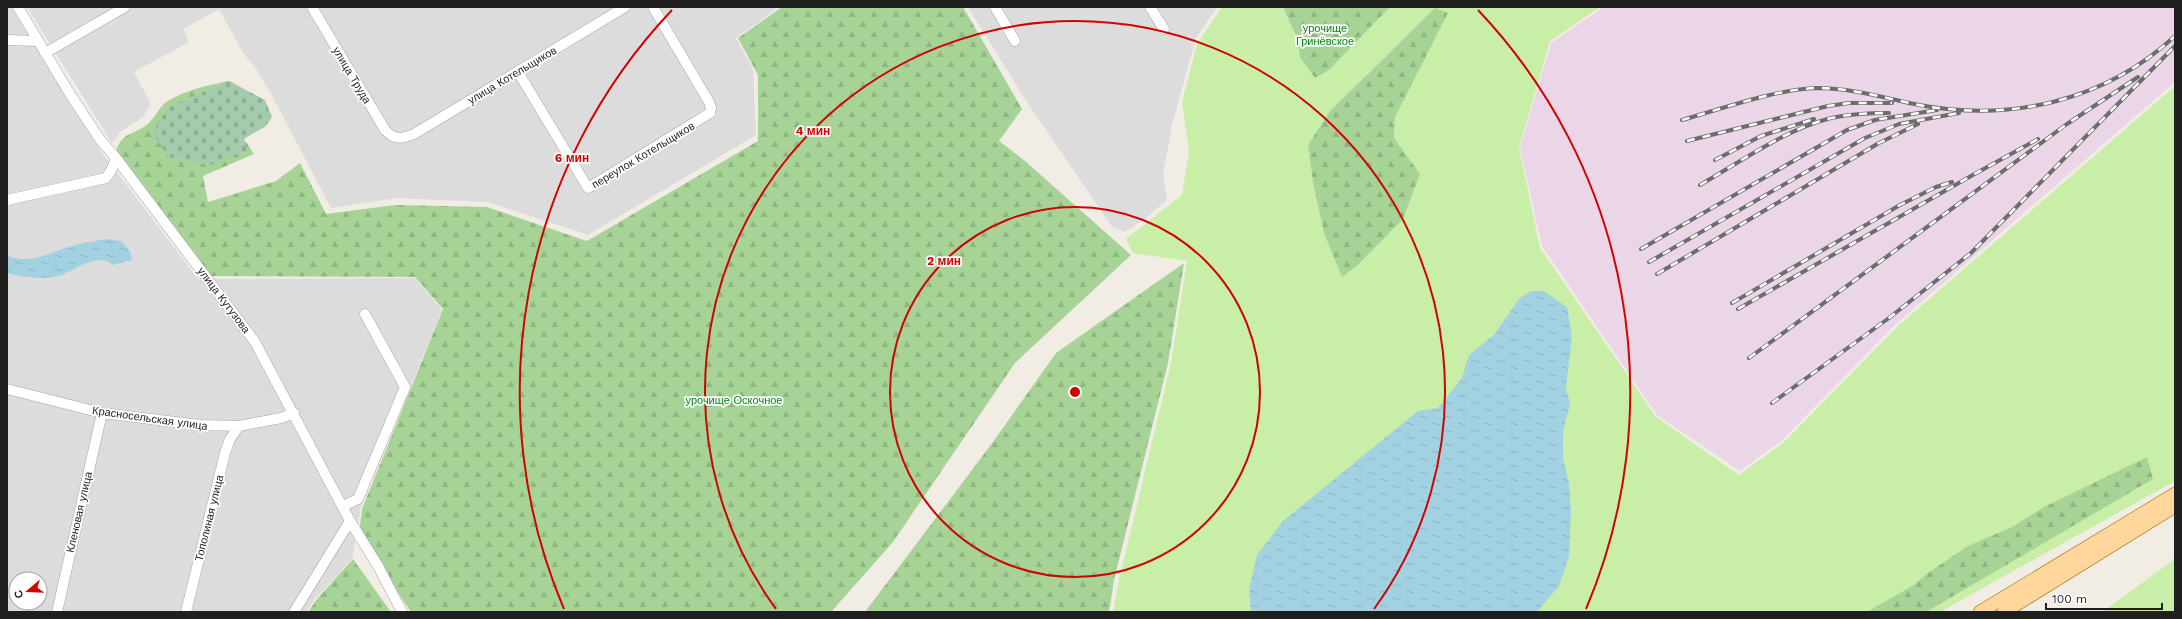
<svg xmlns="http://www.w3.org/2000/svg" width="2182" height="619" viewBox="0 0 2182 619" font-family="'Work Sans',sans-serif">
	<style>
		.residential { fill: #dddcdc; fill-rule: evenodd }
		.industrial { fill: #ead6e6 }
		.grass { fill: #c9eea7; fill-rule: evenodd }
		.forest { fill: url(#forest-firs) }
		.cemetery { fill: url(#cemetery-stones) }
		.water { fill: url(#water-ripples) }
		.lines { fill: none; stroke-linecap: round; stroke-linejoin: round }
		.minor-casing { stroke: #a6a6a6; stroke-width: 11 }
		.major-casing { stroke: #9b6b00; stroke-width: 14 }
		.minor { stroke: #fff; stroke-width: 10 }
		.major { stroke: #ffd69c; stroke-width: 13 }
		.rail-casing { stroke: #6d6d6d; stroke-width: 4 }
		.rail { stroke: #fff; stroke-width: 2.5; stroke-dasharray: 8; stroke-linecap: butt }
		.ring { fill: none; stroke: #cf0400; stroke-width: 2 }
		.labels { text-anchor: middle; stroke-width: 3.5; stroke-linejoin: round; paint-order: stroke }
		.park-label { font-size: 11px; fill: #038711; stroke: #fff }
		.street-label { font-size: 11px; fill: #1f1f1f; stroke: #fff }
		.centre { fill: #cf0400; stroke: #fff; stroke-width: 2 }
		.ring-label { font-size: 12px; text-anchor: middle; font-weight: bold; fill: #cf0400; stroke: #fff; stroke-width: 3.5; stroke-linejoin: round; paint-order: stroke }
	</style>
	<defs>
		<pattern id="forest-firs" width="22" height="20" patternUnits="userSpaceOnUse"><rect width="22" height="20" fill="#a7d397"/><path d="M5 1l3.5 6h-7zM16 11l3.5 6h-7z" fill="#8fb582"/></pattern>
		<pattern id="cemetery-stones" width="16" height="16" patternUnits="userSpaceOnUse"><rect width="16" height="16" fill="#a4cbab"/><path d="M2 7V4a2 2 0 0 1 4 0v3zM10 15v-3a2 2 0 0 1 4 0v3z" fill="#8dae93"/></pattern>
		<pattern id="water-ripples" width="26" height="14" patternUnits="userSpaceOnUse"><rect width="26" height="14" fill="#a2d2e1"/><path d="M2 4q2-2 4 0t4 0M15 11q2-2 4 0t4 0" fill="none" stroke="#8bb4c1"/></pattern>
	</defs>
	<rect width="100%" height="100%" fill="#f1ede5"/>
	<path class="residential" d="M7,7H11L103,154L198,279L415,278L442,310L361,507L352,559L315,599L306,612H7ZM16,579H40V603H16Z
		M27,7H779L736,38L753,69L756,135L588,235L488,202L397,198L331,208L269,90L257,70L243,53L219,9L183,29L189,42L134,72L151,104L143,117L120,132L112,143Z
		M968,7H1217L1196,38L1172,125L1163,174L1167,200L1147,217L1125,232L1112,227L1025,99Z"/>
	<path class="industrial" d="M1604,7H2175V82L1895,325L1782,440L1740,471L1657,415L1542,246L1520,148L1551,43Z"/>
	<path class="grass" d="M1222,7H1283L1298,40L1300,57L1329,70L1390,7H1600L1550,41L1519,148L1540,248L1656,417L1739,475L1784,442L1898,326L2175,86V481L1940,612H1113L1119,580L1171,363L1187,261L1133,253L1126,239L1182,195L1189,152L1182,102L1197,44ZM1435,8L1409,88L1395,117L1394,138L1420,174L1403,219L1359,264L1324,233L1313,183L1308,145L1365,76Z
		M2175,559V612H2102Z"/>
	<path class="forest" d="M782,7H963L1022,109L999,141L1025,161L1131,255L1015,363L893,542L831,612H411L359,535L362,509L443,309L415,277L207,276L115,153C123,132 128,137 145,126C153,121 157,111 163,105C177,92 212,84 230,81L243,90L255,126L244,139L254,154L203,176L208,202L276,181L300,163L326,214L395,205L487,207L587,241L758,141V75L738,38Z
		M1283,7H1390L1329,70L1315,78L1300,57L1298,40Z
		M1435,8L1448,13L1395,117L1394,138L1420,174L1403,219L1359,264L1342,277L1324,233L1313,183L1308,145L1330,111Z
		M1184,263L1168,363L1114,580L1109,612H865L993,442L1056,353Z
		M2147,457L2153,479L1926,612H1867L1914,585L1928,573L1968,546L2012,527L2044,507Z
		M353,559L391,612H308L317,599Z"/>
	<path class="cemetery" d="M229,81L265,100L272,117L266,126L242,140L248,151L210,165L169,157L152,133L169,107Z"/>
	<path class="water" d="M105,239L121,241L130,251L132,260L113,265C98,251 75,271 59,276C41,280 24,277 7,273V256C30,263 40,257 62,249C76,244 90,242 105,239Z
		M1531,291H1544L1567,307L1572,336L1566,388L1570,404L1563,431V459L1569,483L1571,511L1569,557L1559,586L1537,612H1251L1249,590L1257,555L1283,521L1418,411L1438,408L1462,378L1469,355L1494,335L1519,299Z"/>
	<g class="lines">
		<g class="minor-casing">
			<path id="minor" d="M18,7L70,94L99,138L116,158L255,342L350,521L378,566L402,612
				M312,7L385,130C394,140 402,139 414,134L625,7
				M995,7L1015,41
				M1150,7L1164,29
				M7,40L38,41
				M45,53L125,7
				M518,72L588,188L710,113L711,108L709,102L653,7
				M7,200L106,178L111,171L116,158
				M7,389L102,413L200,425L239,426L281,418L294,413
				M343,506L358,499L405,387L365,314
				M57,612L102,413
				M186,612L225,453L230,439L239,426
				M294,612L350,521"/>
		</g>
		<g class="major-casing">
			<path id="major" d="M1980,612L2175,494
				M2004,612L2175,506"/>
		</g>
		<use href="#minor" class="minor"/>
		<use href="#major" class="major"/>
		<g class="rail-casing">
			<path id="rail" d="M1682,120C1721,109 1777,89 1817,88C1852,88 1885,98 1919,105C2012,122 2105,101 2175,36
				M1687,141L1828,106L1849,103H1892
				M1715,160L1761,136L1814,119
				M1700,185C1742,161 1784,130 1831,118C1850,114 1869,113 1889,113
				M1641,249L1847,130L1875,120L1937,110
				M1649,262L1865,138L1899,124L1959,113
				M1657,274L1879,143L1918,124
				M1732,303L1900,205L1936,187L1952,182
				M1738,309L1971,176L2038,139
				M1749,358L2067,124L2138,77
				M1772,403L1889,318L1971,253L2175,46"/>
		</g>
		<use href="#rail" class="rail"/>
	</g>
	<g class="ring">
		<circle cx="1075" cy="392" r="185"/>
		<path d="M776 609A370 370 0 1 1 1374 609"/>
		<path d="M564 609A555 555 0 0 1 672 10M1478 10A555 555 0 0 1 1586 609"/>
	</g>
	<g class="labels">
		<g class="park-label">
			<text x="1325" y="32">урочище<tspan x="1325" dy="13">Гринёвское</tspan></text>
			<text x="734" y="404">урочище Оскочное</text>
		</g>
		<g class="street-label">
			<text transform="translate(352 75) rotate(59)" y="4">улица Труда</text>
			<text transform="translate(512 75) rotate(-31)" y="4">улица Котельщиков</text>
			<text transform="translate(643 155) rotate(-31)" y="4">переулок Котельщиков</text>
			<text transform="translate(224 300) rotate(53)" y="4">улица Кутузова</text>
			<text transform="translate(150 418) rotate(8)" y="4">Красносельская улица</text>
			<text transform="translate(79 512) rotate(-77)" y="4">Кленовая улица</text>
			<text transform="translate(209 518) rotate(-76)" y="4">Тополиная улица</text>
		</g>
	</g>
	<circle cx="1075" cy="392" r="6" class="centre"/>
	<g class="ring-label">
		<text x="813" y="135">4 мин</text>
		<text x="572" y="162">6 мин</text>
		<text x="944" y="265">2 мин</text>
	</g>
	<rect width="2182" height="619" fill="none" stroke="#1f1f1f" stroke-width="16"/>
	<g transform="translate(28 591) rotate(251)"><circle r="19" fill="#ffffff" stroke="#a5a5a5"/>
	<path d="M0-3L7 15L0 10L-7 15Z" fill="#cf0400"/>
	<text y="-6" font-size="11" font-weight="bold" text-anchor="middle" fill="#1f1f1f">С</text>
	</g>
	<path d="M2046 603v6h116v-6" fill="none" stroke="#1f1f1f" stroke-width="2"/>
	<text x="2052" y="603" font-size="12" fill="#1f1f1f" stroke="#ffffff" stroke-width="3" paint-order="stroke">100 m</text>
</svg>
